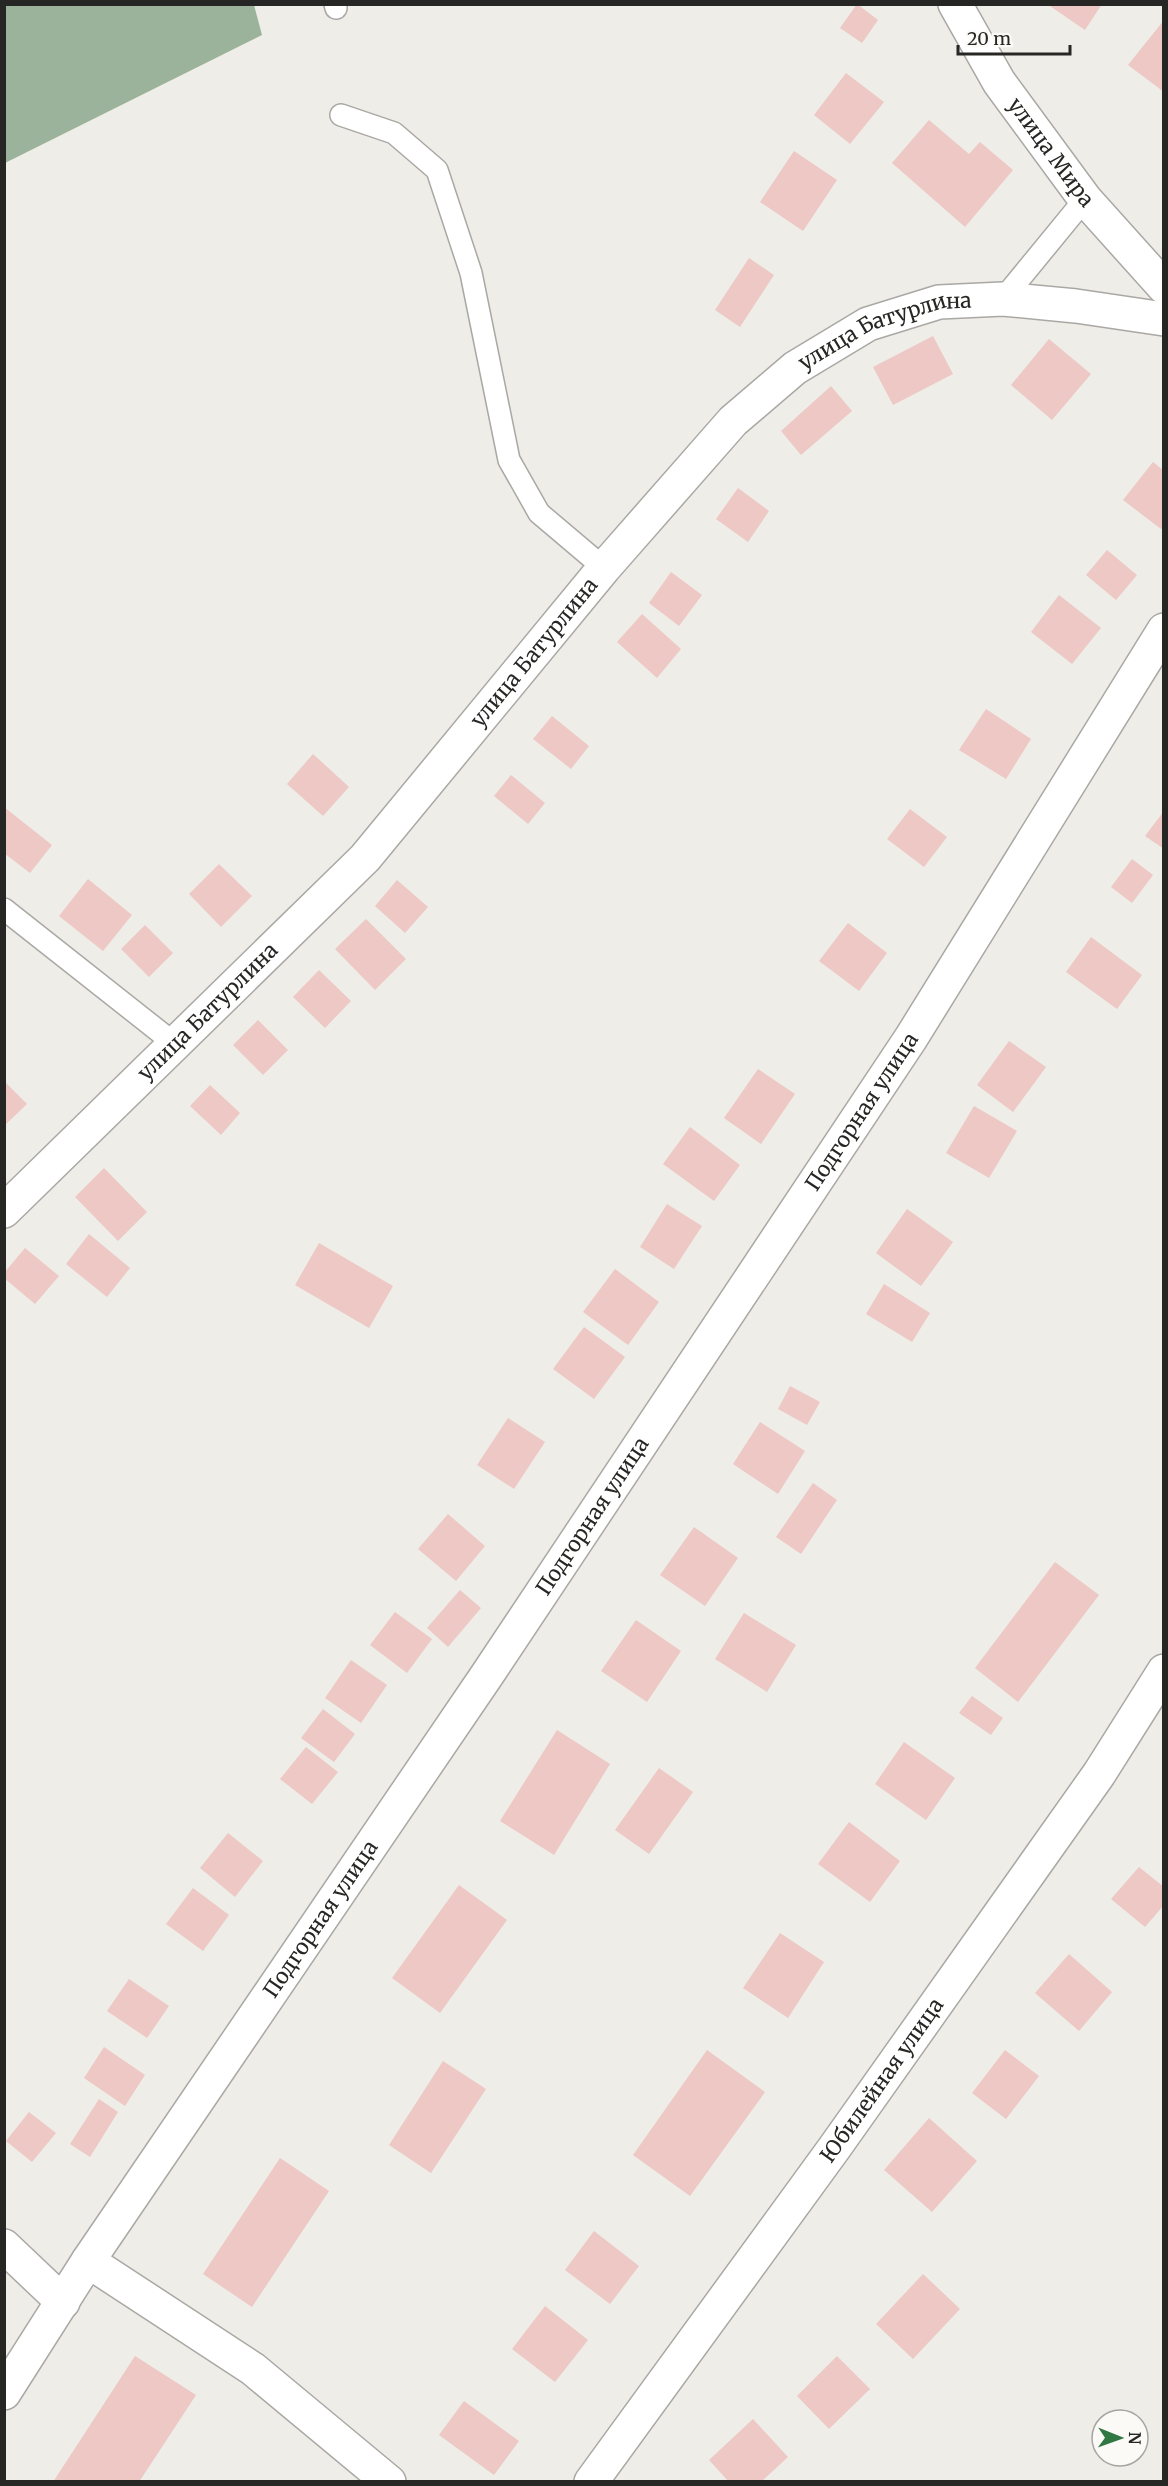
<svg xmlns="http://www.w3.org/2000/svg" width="1168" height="2486" viewBox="0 0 1168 2486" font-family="Merriweather,serif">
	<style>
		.forest { fill: #9cb39b }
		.building { fill: #edc8c4 }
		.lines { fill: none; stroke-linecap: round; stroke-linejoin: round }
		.lane-casing { stroke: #aaa8a4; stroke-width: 24 }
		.street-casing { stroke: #aaa8a4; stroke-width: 36 }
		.lane { stroke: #fff; stroke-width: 21 }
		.street { stroke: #fff; stroke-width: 33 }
		.labels { text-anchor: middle; stroke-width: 6; stroke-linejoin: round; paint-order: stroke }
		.street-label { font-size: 21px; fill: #262624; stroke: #fcfaf6 }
	</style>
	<rect width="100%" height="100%" fill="#eeede8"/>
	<path class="forest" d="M5,4L254,5L262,35L5,163Z"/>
	<path class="building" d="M857,4L878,20L862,43L840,28Z
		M1047,4H1102L1085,30Z
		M1164,20V92L1128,65Z
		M846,73L884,102L850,144L814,115Z
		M929,120L969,154L980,142L1013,170L965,227L892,163Z
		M794,151L837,180L803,231L760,202Z
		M749,258L774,275L740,327L715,310Z
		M933,336L953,374L893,405L873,367Z
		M1049,339L1091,374L1052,420L1011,385Z
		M831,386L852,411L801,455L781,431Z
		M1153,462L1164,471V526L1161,529L1123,500Z
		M738,488L769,511L748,542L716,519Z
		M1107,550L1137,575L1116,600L1086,575Z
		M671,572L702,595L679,626L649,603Z
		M1059,595L1101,628L1072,664L1031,632Z
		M642,614L681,649L657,678L617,642Z
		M986,709L1031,739L1006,779L959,750Z
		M552,716L589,746L571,769L533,739Z
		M313,754L349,787L323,816L287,784Z
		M511,775L545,803L528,824L494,796Z
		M4,807L52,845L30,873L4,853Z
		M910,809L947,837L924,867L887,839Z
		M1164,811V849L1145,836Z
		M1132,859L1153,875L1132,903L1111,887Z
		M219,864L252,896L221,927L189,894Z
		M88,879L132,915L103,951L59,916Z
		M397,880L428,907L405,933L375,906Z
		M366,919L406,959L375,990L335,949Z
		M848,923L887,953L859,991L819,961Z
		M145,925L173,953L149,977L121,949Z
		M1091,937L1142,975L1117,1009L1066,972Z
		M319,970L351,1001L325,1028L293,997Z
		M258,1020L288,1050L263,1075L233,1045Z
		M1009,1041L1046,1067L1013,1112L977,1085Z
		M758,1069L795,1094L761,1144L724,1118Z
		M4,1081L27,1104L4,1126Z
		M210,1085L240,1113L221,1135L190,1106Z
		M974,1106L1017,1131L989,1178L946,1153Z
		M690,1127L740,1165L714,1201L663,1164Z
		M104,1168L147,1212L118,1241L75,1197Z
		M667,1204L702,1226L674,1269L640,1247Z
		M907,1209L953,1242L921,1286L876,1253Z
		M89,1234L130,1268L107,1297L66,1264Z
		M319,1243L393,1286L369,1328L295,1285Z
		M25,1248L59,1276L35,1304L4,1278V1273Z
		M615,1269L659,1302L628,1345L583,1312Z
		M884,1284L930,1313L912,1342L866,1314Z
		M584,1327L625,1357L594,1399L553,1369Z
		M790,1386L820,1402L807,1425L778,1409Z
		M508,1418L545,1442L514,1489L477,1465Z
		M760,1422L805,1451L778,1494L733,1464Z
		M813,1483L837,1500L801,1554L776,1537Z
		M448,1514L485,1546L456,1581L418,1549Z
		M694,1527L738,1558L705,1606L660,1575Z
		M1055,1562L1099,1595L1018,1702L975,1668Z
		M460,1590L481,1608L448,1647L427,1628Z
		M395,1612L432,1639L407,1673L370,1645Z
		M744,1613L796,1645L767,1692L715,1659Z
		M636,1620L681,1651L647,1702L601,1671Z
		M351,1660L387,1685L361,1723L325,1698Z
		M972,1696L1003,1718L991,1735L959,1713Z
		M323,1709L355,1734L334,1762L301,1738Z
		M557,1730L610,1764L554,1855L500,1821Z
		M904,1742L955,1778L926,1820L875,1784Z
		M306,1747L338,1772L312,1804L280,1779Z
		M659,1768L693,1792L649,1854L615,1830Z
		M849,1822L900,1861L870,1902L818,1864Z
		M228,1833L263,1861L235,1897L200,1868Z
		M1139,1867L1164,1887V1905L1145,1927L1111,1899Z
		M459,1885L507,1920L440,2013L392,1978Z
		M193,1888L229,1915L203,1951L166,1924Z
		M780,1933L824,1962L788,2018L743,1988Z
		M1069,1954L1112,1992L1079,2031L1035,1993Z
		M129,1979L169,2006L147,2038L107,2011Z
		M104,2047L145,2075L125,2106L84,2078Z
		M707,2050L765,2092L690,2196L633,2155Z
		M1005,2050L1039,2076L1006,2119L972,2093Z
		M443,2061L486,2089L431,2173L389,2145Z
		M99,2099L118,2112L90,2157L70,2144Z
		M29,2112L56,2133L32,2162L6,2141Z
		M929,2118L977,2161L932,2212L884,2170Z
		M280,2158L329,2191L252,2307L203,2274Z
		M594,2231L639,2266L610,2304L565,2270Z
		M923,2274L960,2309L913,2359L876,2324Z
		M545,2306L588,2340L555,2382L512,2349Z
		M135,2356L196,2395L139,2482H53Z
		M837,2356L870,2389L829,2429L797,2396Z
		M464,2401L519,2441L494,2475L439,2435Z
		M753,2419L788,2457L761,2482H729L709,2460Z"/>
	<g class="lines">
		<g class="lane-casing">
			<path id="lane" d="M335,4L336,8
				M341,115L394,133L437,170L471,273L509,460L539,513L604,568
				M1003,299L1085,199
				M4,909L175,1044"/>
		</g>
		<g class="street-casing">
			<g id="street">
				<path id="s1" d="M955,4L999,82L1085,199L1164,287"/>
				<path id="s2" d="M4,1211L365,858L604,568L733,421L795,368L868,324L939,302L1003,299L1076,306L1164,319"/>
				<path d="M4,2246L63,2302"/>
				<path d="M88,2261L253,2369L389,2482"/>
				<path id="s3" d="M4,2393L88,2261L487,1675L911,1038L1164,630"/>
				<path id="s4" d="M591,2482L835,2147L1099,1774L1164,1671"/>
			</g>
		</g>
		<use href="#lane" class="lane"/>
		<use href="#street" class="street"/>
	</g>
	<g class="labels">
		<g class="street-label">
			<text dy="7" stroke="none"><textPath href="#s1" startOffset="177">улица Мира</textPath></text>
			<text dy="7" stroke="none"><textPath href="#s2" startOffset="1257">улица Батурлина</textPath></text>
			<text dy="7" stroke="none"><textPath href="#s2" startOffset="771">улица Батурлина</textPath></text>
			<text dy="7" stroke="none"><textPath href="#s2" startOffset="285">улица Батурлина</textPath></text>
			<text dy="7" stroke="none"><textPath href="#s3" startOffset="1542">Подгорная улица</textPath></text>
			<text dy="7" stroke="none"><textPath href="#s3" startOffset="1056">Подгорная улица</textPath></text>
			<text dy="7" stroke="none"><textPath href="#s3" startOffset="570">Подгорная улица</textPath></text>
			<text dy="7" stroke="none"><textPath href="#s4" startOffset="496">Юбилейная улица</textPath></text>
		</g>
	</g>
	<rect width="1168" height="2486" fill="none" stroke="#262624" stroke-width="12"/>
	<g transform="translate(1120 2438) rotate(91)"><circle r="28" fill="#fcfaf6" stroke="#a6a5a2" stroke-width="1.5"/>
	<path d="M0-4.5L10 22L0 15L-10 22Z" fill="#307743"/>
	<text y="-9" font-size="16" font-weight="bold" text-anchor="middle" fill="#262624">N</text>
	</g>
	<path d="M958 45v9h112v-9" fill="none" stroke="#262624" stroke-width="3"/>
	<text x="967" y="45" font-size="18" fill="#262624" stroke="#fcfaf6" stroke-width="4.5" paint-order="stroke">20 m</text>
</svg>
